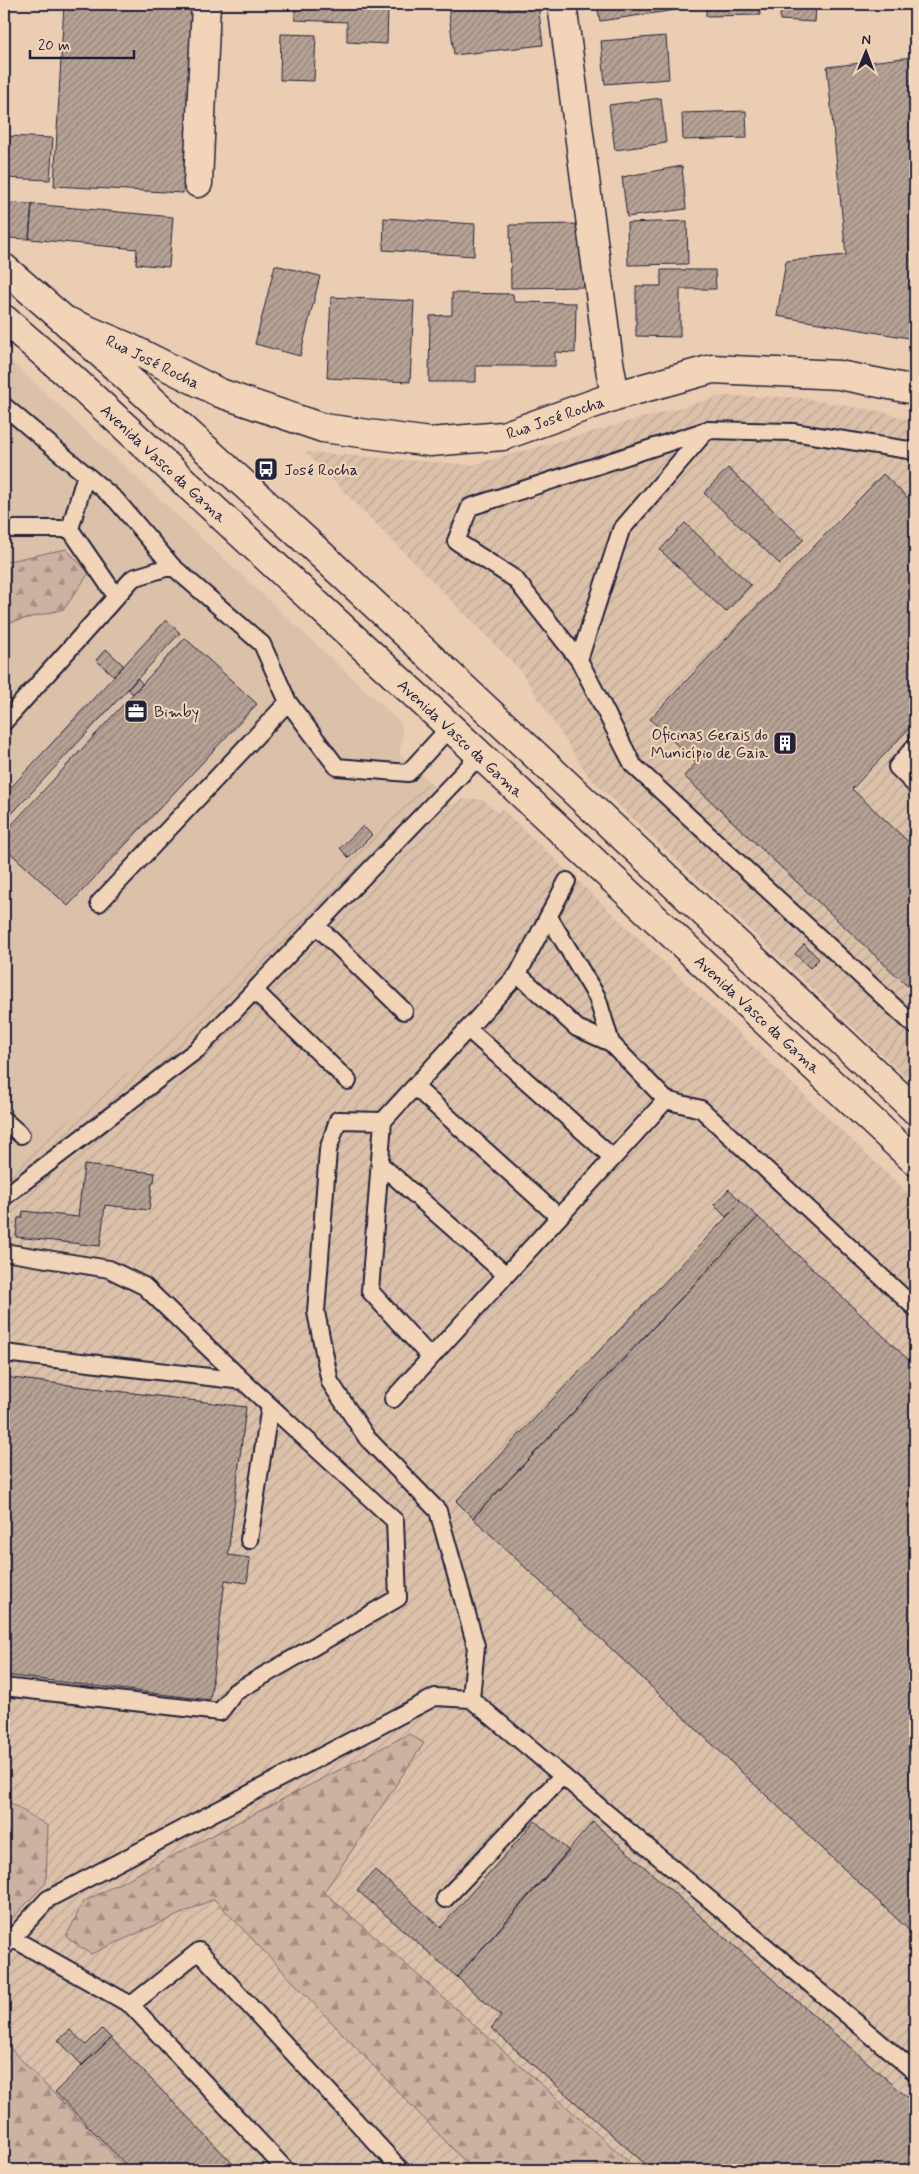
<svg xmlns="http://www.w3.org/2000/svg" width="919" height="2174" viewBox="0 0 919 2174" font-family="Mynerve,sans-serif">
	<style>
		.built { fill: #dbc0aa }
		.industrial { fill: url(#industrial-furrows) }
		.forest { fill: url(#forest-firs); stroke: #776a6e }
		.building { fill: url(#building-hatch); stroke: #22223b }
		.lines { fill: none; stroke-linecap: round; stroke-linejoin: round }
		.lane-casing { stroke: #22223b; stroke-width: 20 }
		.street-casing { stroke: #22223b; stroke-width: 31 }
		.primary-casing { stroke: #22223b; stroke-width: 31 }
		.lane { stroke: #f2d4b8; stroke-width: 16 }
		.street { stroke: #f2d4b8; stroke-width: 28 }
		.primary { stroke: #f2d4b8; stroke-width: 28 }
		.labels { text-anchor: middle; stroke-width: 4.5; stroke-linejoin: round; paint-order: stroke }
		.street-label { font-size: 16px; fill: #22223b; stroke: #f2d4b8 }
		.poi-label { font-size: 16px; fill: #22223b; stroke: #f2d4b8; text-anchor: start }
	</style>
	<defs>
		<pattern id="industrial-furrows" width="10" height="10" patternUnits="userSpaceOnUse" patternTransform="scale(1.25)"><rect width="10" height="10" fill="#dbc0aa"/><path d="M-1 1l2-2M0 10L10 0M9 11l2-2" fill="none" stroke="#bca593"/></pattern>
		<pattern id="forest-firs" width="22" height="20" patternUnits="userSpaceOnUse" patternTransform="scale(1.25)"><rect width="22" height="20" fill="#ccb3a1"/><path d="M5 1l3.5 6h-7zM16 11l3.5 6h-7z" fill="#a59184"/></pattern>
		<pattern id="building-hatch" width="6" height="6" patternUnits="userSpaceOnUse" patternTransform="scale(1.25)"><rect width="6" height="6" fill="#b7a295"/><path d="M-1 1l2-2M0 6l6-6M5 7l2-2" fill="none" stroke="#94847b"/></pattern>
	</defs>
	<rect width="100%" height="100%" fill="#eacdb3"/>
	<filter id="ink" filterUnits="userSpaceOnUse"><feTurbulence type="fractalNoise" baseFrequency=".02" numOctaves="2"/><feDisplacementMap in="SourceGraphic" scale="10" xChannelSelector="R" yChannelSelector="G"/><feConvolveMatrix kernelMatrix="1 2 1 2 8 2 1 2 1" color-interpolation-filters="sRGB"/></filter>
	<g filter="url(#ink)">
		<path class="built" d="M4,355L401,723L403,738L399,753L427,780L186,1026L4,1170Z"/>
		<path class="industrial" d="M722,396L796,397L884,412L915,422V1086L589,777L521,671L305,452L472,465Z
			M427,780L454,806L463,799H475L484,800L498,813L502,809L915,1200V2170H4V1927L46,1883L48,1826L4,1799V1170L186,1026Z"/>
		<path class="forest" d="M66,549L89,573L64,609L4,624V562Z
			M409,1734L424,1743L324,1892L638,2170H473L214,1899L91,1954L66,1937L83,1902Z
			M4,1799L48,1826L46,1883L4,1927Z
			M4,2042L128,2170H4Z"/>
		<path class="building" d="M64,4H193L183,193L54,186Z
			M295,4H388L387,44L347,42V22L295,20Z
			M448,4H538L543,45L454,55Z
			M597,4H675L676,10L600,21Z
			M706,4H759L760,15L706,16Z
			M781,4H816L815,22L780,20Z
			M281,34L316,35L314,81L280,80Z
			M666,36L669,79L605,84L601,41Z
			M912,57L915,88V339L777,316L786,261L846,255L827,67Z
			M4,68L9,69L6,136L53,138L50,180L4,178Z
			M661,98L666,143L615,150L609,105Z
			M746,111L747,138L683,140L682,113Z
			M682,166L686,209L627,217L622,177Z
			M10,203L32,204L29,239L7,238Z
			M32,204L173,217L169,267L136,264L137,249L29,239Z
			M384,218L475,224L474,256L383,250Z
			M687,221L688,264L628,265L627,223Z
			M584,224L585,287L511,288L510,225Z
			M275,265L320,276L300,356L255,344Z
			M661,270H715L716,289H680V337L636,336V286H661Z
			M452,293L513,294L514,302L576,303L575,353L555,352V366H476V382H429L430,316L452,315Z
			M331,297L414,301L410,382L327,378Z
			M728,468L804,539L780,564L704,493Z
			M883,474L915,505V722L852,789L915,848V993L684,776L696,763L650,719Z
			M685,523L751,585L726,612L660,550Z
			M166,620L180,633L4,822V795Z
			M185,638L257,704L68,906L4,847V833Z
			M106,649L124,666L114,676L96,660Z
			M137,678L143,684L133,694L128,689Z
			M363,826L372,835L349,858L340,848Z
			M804,944L819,959L810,968L795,954Z
			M84,1165L155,1173L154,1182H152L149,1210L105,1205L100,1246L16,1237L18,1218H22L23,1211L78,1217Z
			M729,1189L741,1202L726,1217L714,1205Z
			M741,1202L758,1217L473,1518L456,1501Z
			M758,1217L915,1366V1936L473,1518Z
			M4,1377L246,1407L228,1555L250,1558L247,1583L225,1580L210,1700L4,1675Z
			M535,1821L569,1851L457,1977L357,1890L375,1870L441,1927Z
			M593,1822L915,2104V2170H652L491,2028L501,2016L457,1977Z
			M102,2029L111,2038L82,2065L58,2040L70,2030L86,2045Z
			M111,2038L239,2170H131L55,2092Z"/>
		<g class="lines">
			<g class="lane-casing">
				<path id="lane" d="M4,406L116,500L172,566
					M915,451L793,432L707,430L621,530L579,660L633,765L915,1026
					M86,474L70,529L116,596
					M4,529H70
					M579,660L515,579L456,541L470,507L707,430
					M4,722L133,578L172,566L262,644L288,702L337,767L408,773L450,727
					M915,746L897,767L915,785
					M99,903L288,702
					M549,917L597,997L611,1043
					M316,925L404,1011
					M518,974L567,881
					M254,990L348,1081
					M468,1029L613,1158
					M415,1087L559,1217
					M666,1100L611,1043L577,1028L518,974L383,1121L338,1120L328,1150L316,1312L330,1382L367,1438L438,1511L476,1646L471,1699L915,2072
					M4,1120L21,1135
					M383,1121L370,1291L430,1357
					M380,1164L506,1275
					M4,1197L198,1049L480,755
					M4,1252L109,1269L144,1286L243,1381L395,1521L398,1598L235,1692L220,1712L4,1687
					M4,1353L243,1381
					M393,1399L666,1100L701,1109L915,1308
					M249,1540L270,1406
					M445,1899L562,1776
					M12,1938L131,2005L286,2170
					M4,1947L48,1899L435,1697L471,1699
					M131,2005L199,1951L401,2170"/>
			</g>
			<g class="street-casing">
				<path id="street" d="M562,4L609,362L615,396
					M198,183L206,4
					M69,322L130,348L220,393L323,428L430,442L503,436L615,396L712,369L839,375L915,390"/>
			</g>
			<g class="primary-casing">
				<path id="primary" d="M4,268L63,319L313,547L915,1110
					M4,319L71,377L450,727L915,1161"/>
			</g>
			<use href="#lane" class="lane"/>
			<use href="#street" class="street"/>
			<use href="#primary" class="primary"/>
		</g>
	</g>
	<defs>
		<g id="bus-square" transform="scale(1.25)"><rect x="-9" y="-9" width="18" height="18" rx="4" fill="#22223b" stroke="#f2d4b8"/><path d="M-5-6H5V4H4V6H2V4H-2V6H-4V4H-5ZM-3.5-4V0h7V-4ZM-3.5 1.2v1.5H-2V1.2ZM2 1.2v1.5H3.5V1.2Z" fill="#fff"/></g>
		<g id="office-square" transform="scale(1.25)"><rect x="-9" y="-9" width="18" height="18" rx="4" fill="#22223b" stroke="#f2d4b8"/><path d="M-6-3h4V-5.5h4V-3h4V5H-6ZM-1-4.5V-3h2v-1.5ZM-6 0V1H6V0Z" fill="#fff"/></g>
		<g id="building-square" transform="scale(1.25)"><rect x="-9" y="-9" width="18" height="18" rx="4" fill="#22223b" stroke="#f2d4b8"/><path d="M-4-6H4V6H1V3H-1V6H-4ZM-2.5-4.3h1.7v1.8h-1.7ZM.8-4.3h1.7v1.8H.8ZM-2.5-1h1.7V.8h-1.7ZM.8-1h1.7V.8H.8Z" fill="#fff"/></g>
	</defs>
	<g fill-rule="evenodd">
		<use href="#bus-square" x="266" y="469"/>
		<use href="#office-square" x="136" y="711"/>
		<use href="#building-square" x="785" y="743"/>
	</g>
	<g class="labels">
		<g class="street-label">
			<text transform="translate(153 361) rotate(26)" y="6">Rua José Rocha</text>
			<text transform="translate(555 417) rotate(-19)" y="6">Rua José Rocha</text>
			<text transform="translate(164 463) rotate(43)" y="6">Avenida Vasco da Gama</text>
			<text transform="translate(461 738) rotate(43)" y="6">Avenida Vasco da Gama</text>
			<text transform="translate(758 1014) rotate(43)" y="6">Avenida Vasco da Gama</text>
		</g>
		<g class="poi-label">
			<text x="284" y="475">José Rocha</text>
			<text x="154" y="717">Bimby</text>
			<text x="768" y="740" text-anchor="end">Oficinas Gerais do<tspan x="768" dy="18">Município de Gaia</tspan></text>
		</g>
	</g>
	<rect width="919" height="2174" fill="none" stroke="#f2d4b8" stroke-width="20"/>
	<rect x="10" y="10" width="899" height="2154" fill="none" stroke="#22223b" stroke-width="2" filter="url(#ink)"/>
	<g transform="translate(866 52) rotate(1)" stroke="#f2d4b8" stroke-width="4" paint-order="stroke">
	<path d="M0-4L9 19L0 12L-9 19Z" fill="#22223b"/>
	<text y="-8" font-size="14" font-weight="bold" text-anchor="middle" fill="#22223b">N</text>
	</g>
	<path d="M30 50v8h104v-8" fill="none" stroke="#22223b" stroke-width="2.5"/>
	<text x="38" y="50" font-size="15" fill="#22223b" stroke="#f2d4b8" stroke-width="4" paint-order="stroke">20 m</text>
</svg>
